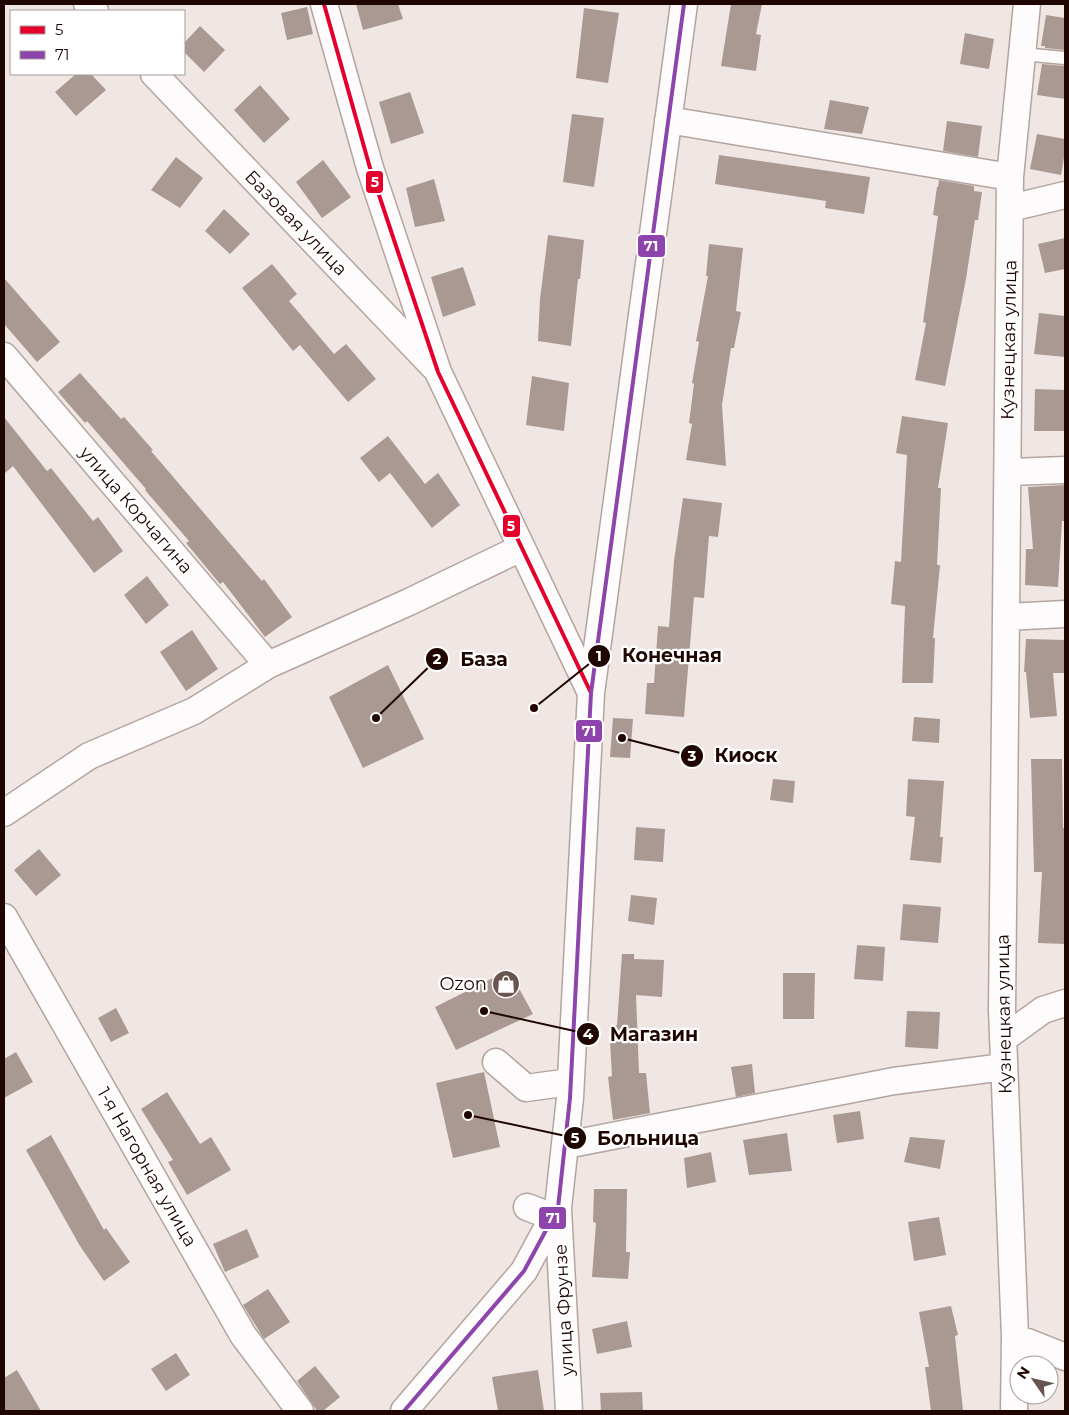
<svg xmlns="http://www.w3.org/2000/svg" width="1069" height="1415" viewBox="0 0 1069 1415" font-family="Montserrat,sans-serif">
	<style>
		.building { fill: #aa9993 }
		.lines { fill: none; stroke-linecap: round; stroke-linejoin: round }
		.service-casing { stroke: #b5a49e; stroke-width: 15 }
		.minor-casing { stroke: #b5a49e; stroke-width: 29 }
		.service { stroke: #fdfbfb; stroke-width: 12 }
		.minor { stroke: #fdfbfb; stroke-width: 26 }
		.bus-1-casing { stroke: #fff; stroke-width: 8 }
		.bus-2-casing { stroke: #fff; stroke-width: 8 }
		.bus-1 { stroke: #e4002b; stroke-width: 4 }
		.bus-2 { stroke: #8e44ad; stroke-width: 4 }
		.labels { text-anchor: middle; stroke-width: 4.5; stroke-linejoin: round; paint-order: stroke }
		.street-label { font-size: 18px; fill: #1f0600; stroke: #fff }
		.poi-label { font-size: 18px; fill: #1f0600; stroke: #fff; text-anchor: end }
		.leader { fill: none; stroke: #1f0600; stroke-width: 2 }
		.callout-dot { fill: #1f0600; stroke: #fff; stroke-width: 2 }
		.mark-label { font-size: 15px; text-anchor: middle; font-weight: bold; fill: #fff }
		.callout-label { font-size: 19px; text-anchor: middle; font-weight: bold; fill: #1f0600; stroke: #fff; stroke-width: 4.5; stroke-linejoin: round; paint-order: stroke }
		.line-badge { stroke: #fff; stroke-width: 2 }
		.badge-label { font-size: 14px; text-anchor: middle; font-weight: bold; fill: #fff }
	</style>
	<rect width="100%" height="100%" fill="#f0e7e4"/>
	<path class="building" d="M356,4H398L403,19L363,30Z
		M731,4H762L756,34L761,35L756,71L721,66Z
		M307,7L313,34L287,40L281,13Z
		M584,8L619,13L608,83L576,78Z
		M1046,15L1065,18V50L1045,48V46H1041Z
		M200,26L225,50L204,72L184,52V43Z
		M965,33L994,39L989,69L960,64Z
		M1042,64L1065,66V99L1037,95Z
		M76,74H91L106,90L76,116L55,92Z
		M260,85L290,119L264,143L234,110Z
		M410,92L424,133L391,144L379,102Z
		M830,100L869,107L862,134L824,129Z
		M572,114L604,118L594,187L563,182Z
		M947,121L982,126L978,157L943,151Z
		M1037,134L1065,139V152L1061,175L1030,169Z
		M719,155L870,177L864,214L825,208L826,201L715,184Z
		M176,157L203,178L180,208L151,190Z
		M323,160L351,197L322,218L296,182Z
		M434,179L445,221L415,227L406,188Z
		M939,180L974,186V191L982,192L978,220H975L966,279L945,386L915,380L926,323L923,322L938,216L933,215L937,187H938Z
		M224,209L250,234L230,254L205,231Z
		M548,235L584,240L580,279H578L571,346L538,341L540,299Z
		M1065,238V269L1045,273L1038,244Z
		M709,244L743,248L736,311L741,312L734,348H731L722,405L726,466L686,460L692,424L689,423L694,384L692,383L699,342L696,341L708,276H706Z
		M272,264L297,294L289,301L334,354L346,344L376,379L348,402L300,345L293,351L242,288Z
		M463,267L476,305L443,317L431,277Z
		M4,278L60,342L37,362L4,324Z
		M1039,313L1065,316V357L1034,354Z
		M80,373L121,419L124,417L153,450L151,451L262,581L264,579L292,617L265,637L223,582L220,584L186,543L189,541L145,490L146,489L87,421L85,423L58,392Z
		M532,376L569,383L564,431L526,425Z
		M1035,389L1065,390V431H1034Z
		M902,416L948,423L938,488H941L937,565H940L933,638H935L933,683H902L905,606L891,604L895,561L901,562L907,455L896,453Z
		M4,417L47,471L51,468L93,521L98,517L123,551L94,573L13,466L4,474Z
		M388,436L425,484L438,473L460,505L432,528L390,473L379,482L360,458Z
		M1065,485V521H1062L1058,587L1025,585L1026,549H1033L1028,487Z
		M683,498L722,503L718,537L709,536L704,598L694,597L684,717L645,714L647,683H654L658,626L669,627L674,561Z
		M147,576L169,605L146,624L124,595Z
		M192,630L218,669L186,691L160,652Z
		M1026,639L1065,640V673H1053L1057,716L1030,718L1026,672H1024Z
		M388,665L424,739L363,768L329,697Z
		M914,717L940,719L939,743L912,741Z
		M613,718L633,719L630,758L610,757Z
		M1031,759H1062L1063,828H1065V944L1038,943L1042,872H1034Z
		M773,779L795,781L793,803L770,800Z
		M908,779L944,781L940,837H943L941,863L910,860L915,817L906,816Z
		M636,827L665,829L663,862L634,860Z
		M39,849L61,875L36,896L14,870Z
		M631,895L657,898L654,925L628,921Z
		M903,904L941,907L938,943L900,940Z
		M857,945L885,947L883,981L854,979Z
		M622,954H634V959L664,960L662,997L636,995L639,1073H646L650,1113L613,1120L608,1077L612,1076L609,1025H617Z
		M509,970L533,1014L456,1050L435,1007Z
		M783,973H815L814,1019H783Z
		M116,1008L129,1033L111,1042L98,1018Z
		M907,1011L940,1012L938,1049L905,1047Z
		M16,1052L33,1082L4,1098V1059Z
		M752,1064L755,1093L736,1097L731,1067Z
		M484,1072L500,1147L453,1158L436,1083Z
		M167,1092L200,1144L211,1137L231,1170L187,1195L168,1162L173,1160L141,1109Z
		M860,1111L864,1139L837,1143L833,1115Z
		M787,1133L792,1171L749,1175L743,1140Z
		M51,1135L104,1230L106,1228L130,1262L104,1281L80,1246L26,1150Z
		M910,1137L945,1140L940,1169L904,1162Z
		M711,1152L716,1182L687,1188L684,1158Z
		M594,1189H627L626,1252H630L628,1279L592,1277L596,1223L593,1222Z
		M939,1217L946,1255L914,1261L908,1222Z
		M247,1229L259,1257L225,1272L213,1244Z
		M268,1289L290,1322L264,1339L243,1305Z
		M951,1306L958,1335L955,1336L963,1410L931,1411L925,1367H929L919,1312Z
		M627,1321L632,1347L597,1354L592,1329Z
		M176,1353L190,1375L166,1391L151,1369Z
		M315,1366L340,1397L323,1411H317L297,1381Z
		M17,1370L41,1411H4V1378Z
		M538,1370L544,1411H498L492,1377Z
		M642,1392L643,1411H601L600,1393Z"/>
	<g class="lines">
		<g class="service-casing">
			<path id="service" d="M1022,54L1065,58"/>
		</g>
		<g class="minor-casing">
			<path id="minor" d="M87,4L95,11
				M324,4L370,168L438,372L591,693
				M154,74L433,366
				M668,120L1010,177
				M1010,208L1065,195
				M4,356L268,665
				M1008,472L1065,470
				M1006,617L1065,614
				M4,813L89,756L194,711L268,665L409,602L521,548
				M4,917L243,1335L300,1411
				M1003,1039L1043,1010L1065,1003
				M496,1062L526,1088L570,1082
				M566,1145L894,1081L1004,1067
				M527,1207L553,1217
				M558,1209L569,1411
				M1015,1337L1065,1357
				M404,1411L524,1271L558,1208L570,1098L591,693L684,4
				M1014,1411L1015,1337L1002,1010L1006,617L1010,177L1027,4"/>
		</g>
		<use href="#service" class="service"/>
		<use href="#minor" class="minor"/>
		<g class="bus-1-casing">
			<path id="bus-1" d="M324,4L370,168L438,372L591,693"/>
		</g>
		<g class="bus-2-casing">
			<path id="bus-2" d="M404,1411L524,1271L558,1208L570,1098L591,693L684,4"/>
		</g>
		<use href="#bus-1" class="bus-1"/>
		<use href="#bus-2" class="bus-2"/>
	</g>
	<defs>
		<g id="shop-disc" transform="scale(1.4375)"><circle r="9.5" fill="#685550" stroke="#fff"/><path d="M-5-2.5h2.3a2.7 3.5 0 0 1 5.4 0H5L5.5 6h-11ZM-1.5-2.5h3a1.5 2.3 0 0 0-3 0Z" fill="#fff"/></g>
	</defs>
	<g fill-rule="evenodd">
		<use href="#shop-disc" x="506" y="984"/>
	</g>
	<g class="labels">
		<g class="street-label">
			<text transform="translate(296 223) rotate(46)" y="6">Базовая улица</text>
			<text transform="translate(1009 340) rotate(-89)" y="6">Кузнецкая улица</text>
			<text transform="translate(136 510) rotate(49)" y="6">улица Корчагина</text>
			<text transform="translate(1004 1014) rotate(-91)" y="6">Кузнецкая улица</text>
			<text transform="translate(147 1167) rotate(60)" y="6">1-я Нагорная улица</text>
			<text transform="translate(564 1310) rotate(-93)" y="6">улица Фрунзе</text>
		</g>
		<g class="poi-label">
			<text x="487" y="990">Ozon</text>
		</g>
	</g>
	<path class="leader" d="M534 708L599 656M376 718L437 659M622 738L692 756M484 1011L588 1034M468 1115L575 1138"/>
	<g class="callout-dot">
		<circle cx="534" cy="708" r="5"/>
		<circle cx="376" cy="718" r="5"/>
		<circle cx="622" cy="738" r="5"/>
		<circle cx="484" cy="1011" r="5"/>
		<circle cx="468" cy="1115" r="5"/>
		<circle cx="599" cy="656" r="12"/>
		<circle cx="437" cy="659" r="12"/>
		<circle cx="692" cy="756" r="12"/>
		<circle cx="588" cy="1034" r="12"/>
		<circle cx="575" cy="1138" r="12"/>
	</g>
	<g class="mark-label">
		<text x="599" y="661">1</text>
		<text x="437" y="664">2</text>
		<text x="692" y="761">3</text>
		<text x="588" y="1039">4</text>
		<text x="575" y="1143">5</text>
	</g>
	<g class="callout-label">
		<text x="672" y="662">Конечная</text>
		<text x="484" y="666">База</text>
		<text x="746" y="762">Киоск</text>
		<text x="654" y="1041">Магазин</text>
		<text x="648" y="1145">Больница</text>
	</g>
	<g class="line-badge">
		<rect x="365" y="170" width="19" height="24" rx="5" fill="#e4002b"/>
		<rect x="637" y="234" width="29" height="24" rx="5" fill="#8e44ad"/>
		<rect x="502" y="514" width="19" height="24" rx="5" fill="#e4002b"/>
		<rect x="575" y="719" width="28" height="24" rx="5" fill="#8e44ad"/>
		<rect x="538" y="1206" width="29" height="24" rx="5" fill="#8e44ad"/>
	</g>
	<g class="badge-label">
		<text x="375" y="187">5</text>
		<text x="651" y="251">71</text>
		<text x="511" y="531">5</text>
		<text x="589" y="736">71</text>
		<text x="553" y="1223">71</text>
	</g>
	<rect width="1069" height="1415" fill="none" stroke="#1f0600" stroke-width="10"/>
	<rect x="10" y="10" width="175" height="65" fill="#ffffff" stroke="#a59b99"/>
	<rect x="20" y="26" width="25" height="8" fill="#e4002b" stroke="#a59b99"/>
	<text x="55" y="35" font-size="15" fill="#1f0600">5</text>
	<rect x="20" y="51" width="25" height="8" fill="#8e44ad" stroke="#a59b99"/>
	<text x="55" y="60" font-size="15" fill="#1f0600">71</text>
	<g transform="translate(1034 1380) rotate(304)"><circle r="24" fill="#ffffff" stroke="#a59b99"/>
	<path d="M0-4L9 19L0 12L-9 19Z" fill="#685550"/>
	<text y="-8" font-size="14" font-weight="bold" text-anchor="middle" fill="#1f0600">N</text>
	</g>
</svg>
